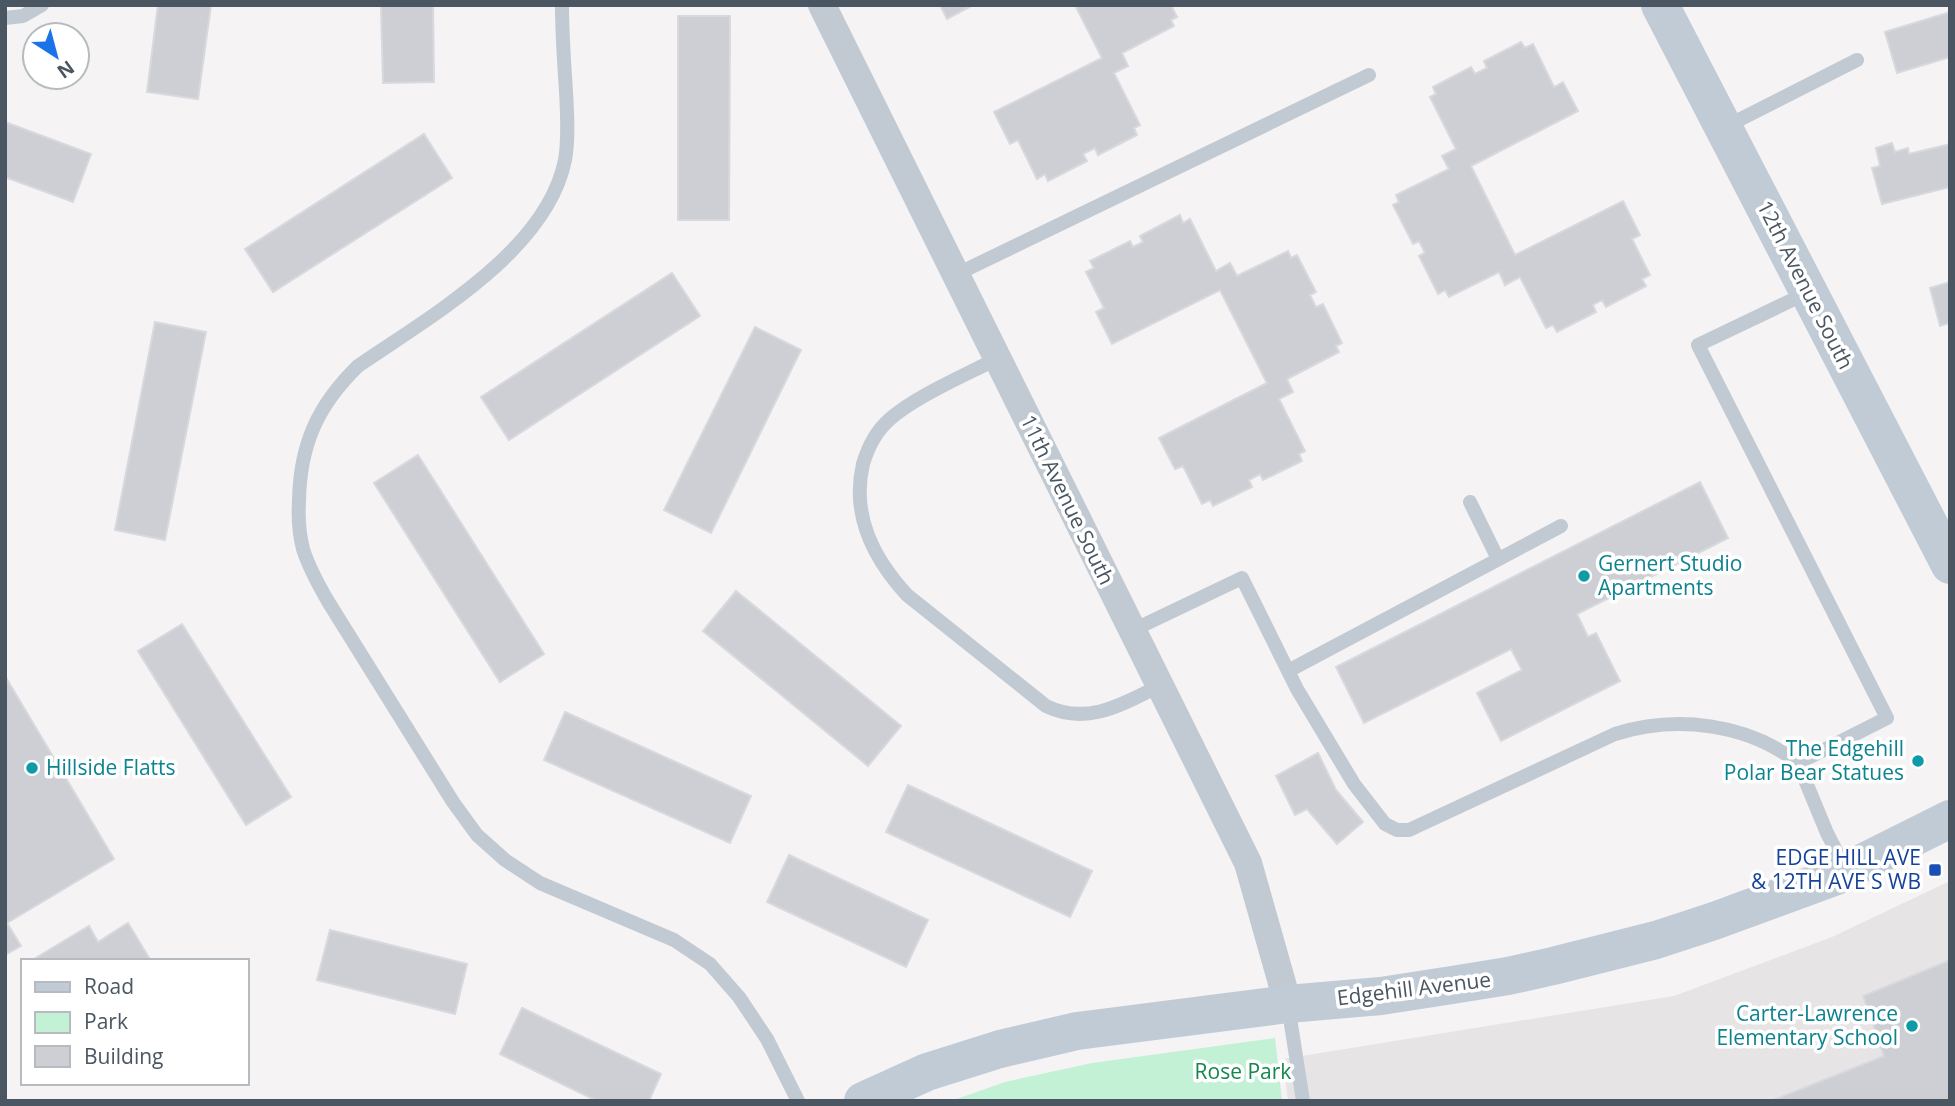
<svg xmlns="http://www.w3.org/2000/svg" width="1955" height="1106" viewBox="0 0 1955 1106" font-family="'Open Sans',sans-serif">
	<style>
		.education { fill: #e6e4e5 }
		.green { fill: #c3f1d5 }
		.building { fill: #cdcfd5; stroke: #d7d9de; stroke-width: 2 }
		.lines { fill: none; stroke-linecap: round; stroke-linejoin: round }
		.lane { stroke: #c1cad2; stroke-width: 14 }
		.street { stroke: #c1cad2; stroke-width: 28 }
		.secondary { stroke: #c1cbd6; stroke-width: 38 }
		.culture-dot { fill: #0f9aa8; stroke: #fff; stroke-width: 2.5 }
		.transit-dot { fill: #1a4fb4; stroke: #fff; stroke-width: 2.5 }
		.labels { text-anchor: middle; stroke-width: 7; stroke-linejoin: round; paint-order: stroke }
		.street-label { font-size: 21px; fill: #4a5661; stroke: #fff }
		.culture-label { font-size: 21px; fill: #0d838f; stroke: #fff; text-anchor: start }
		.transit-label { font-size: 21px; fill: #164399; stroke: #fff; text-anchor: end }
		.park-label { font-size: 21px; fill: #17864f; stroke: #fff }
	</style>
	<rect width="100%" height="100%" fill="#f5f3f3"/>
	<path class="education" d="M1950,881V1101H1288L1283,1059L1674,996L1832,937Z"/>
	<path class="green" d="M1275,1038L1282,1101H951L1005,1082L1092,1063Z"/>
	<path class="building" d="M158,5H211L198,99L147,92Z
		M381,5H433L434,82L383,83Z
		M940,5H973L947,19Z
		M1075,5H1171L1177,17L1171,20L1174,26L1122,53L1128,66L1114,73L1140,125L1134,128L1137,135L1098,155L1095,148L1083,154L1087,161L1048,181L1045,174L1037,179L1018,140L1010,144L994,112L1102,58Z
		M1950,12V57L1897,73L1885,32Z
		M678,16H730L729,220H678Z
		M1521,42L1525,48L1533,44L1554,87L1563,82L1578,111L1471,166L1515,255L1623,201L1640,235L1632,239L1650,275L1642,279L1646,286L1606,307L1602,300L1593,305L1596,312L1557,332L1553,325L1546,328L1520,277L1505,285L1499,272L1449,297L1445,290L1438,294L1419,256L1425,253L1419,241L1413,244L1393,205L1399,202L1396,195L1449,169L1442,156L1456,149L1430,97L1436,94L1433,87L1471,67L1475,74L1487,68L1484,61Z
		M5,122L91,154L73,202L5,177Z
		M424,134L452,178L273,292L245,249Z
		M1892,143L1895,152L1908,148L1909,154L1950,144V187L1882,204L1872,168L1880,166L1876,148Z
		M1180,215L1183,223L1190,219L1216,271L1230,263L1237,276L1288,251L1291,258L1297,255L1316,292L1310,295L1316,307L1323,304L1342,343L1336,346L1339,352L1287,379L1293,392L1279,399L1305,451L1299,454L1302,461L1263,480L1260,474L1249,480L1252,487L1213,506L1210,500L1202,504L1183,466L1175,469L1159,438L1267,383L1220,290L1112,344L1096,312L1104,308L1086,272L1094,268L1090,261L1130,241L1133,247L1143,242L1140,236Z
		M672,273L700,316L509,440L481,397Z
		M1950,282V325L1949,323L1940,326L1930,288Z
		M155,322L206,332L165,540L115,530Z
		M755,327L801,350L711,533L664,510Z
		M418,455L544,654L500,682L374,483Z
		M1700,482L1728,538L1577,614L1588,637L1596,633L1620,681L1501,741L1477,693L1522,670L1511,649L1364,723L1336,667Z
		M736,591L901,726L868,766L703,631Z
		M182,624L291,797L246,825L138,651Z
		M5,676L114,859L7,923L21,946L5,955Z
		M565,712L751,796L730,843L544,760Z
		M1318,753L1336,790L1363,822L1337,844L1307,809L1295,815L1276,776Z
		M908,785L1092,871L1070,917L886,832Z
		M789,855L928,920L906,967L767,902Z
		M128,923L151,961L34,959L89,926L98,942Z
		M330,930L467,964L455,1014L317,980Z
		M1948,961H1950V1101H1771L1884,1056L1863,996Z
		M522,1008L661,1074L649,1101H597L500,1054Z"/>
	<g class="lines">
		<path class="lane" d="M562,5C562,34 564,62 566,91C567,113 569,137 565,160C547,251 429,317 358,366C318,405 300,444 299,501C298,517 299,533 303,549C309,568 319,586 329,603L453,802L477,835L505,860L540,883L674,940L710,964L739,997L767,1039L798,1101
			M5,18L23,16L42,5
			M1725,127L1857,60
			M955,275L1369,75
			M998,358C966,375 916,396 890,419C876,431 868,447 863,464C851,515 873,558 907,595L1046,706C1087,726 1123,704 1159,686
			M1470,502L1498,559
			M1131,631L1242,578L1297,689L1354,784L1385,824L1397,830H1409L1615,734C1676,715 1747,723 1798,763L1887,718L1698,345L1807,293
			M1288,671L1561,526
			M1798,763L1827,833L1846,870
			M1288,1005L1303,1101"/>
		<path class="street" d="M822,5L1248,863L1288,1004"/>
		<path class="secondary" d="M1660,5L1950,565
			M863,1101L927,1072L1000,1049L1077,1031L1288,1004L1381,996L1452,985L1508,976L1553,966L1656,940L1714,921L1834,877L1950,819"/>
	</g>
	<g class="culture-dot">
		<circle cx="1584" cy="576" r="7"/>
		<circle cx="1918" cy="761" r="7"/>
		<circle cx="32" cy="768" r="7"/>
		<circle cx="1912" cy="1026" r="7"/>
	</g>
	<rect class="transit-dot" x="1928" y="863" width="14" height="14" rx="3.5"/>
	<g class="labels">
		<g class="street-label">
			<text transform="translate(1805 285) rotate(63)" y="7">12th Avenue South</text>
			<text transform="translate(1067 500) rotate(64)" y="7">11th Avenue South</text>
			<text transform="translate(1414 989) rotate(-7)" y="7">Edgehill Avenue</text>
		</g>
		<g class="culture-label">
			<text x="1598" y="571">Gernert Studio<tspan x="1598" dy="24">Apartments</tspan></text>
			<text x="1904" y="756" text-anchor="end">The Edgehill<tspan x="1904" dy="24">Polar Bear Statues</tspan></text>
			<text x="46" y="775">Hillside Flatts</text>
			<text x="1898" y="1021" text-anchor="end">Carter-Lawrence<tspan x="1898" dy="24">Elementary School</tspan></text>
		</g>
		<g class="transit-label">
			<text x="1921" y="865">EDGE HILL AVE<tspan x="1921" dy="24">&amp; 12TH AVE S WB</tspan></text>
		</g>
		<g class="park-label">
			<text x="1243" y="1079">Rose Park</text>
		</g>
	</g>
	<rect width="1955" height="1106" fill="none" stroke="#4a5661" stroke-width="14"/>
	<rect x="21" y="959" width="228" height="126" fill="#ffffff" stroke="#b7bbc0" stroke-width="2"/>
	<rect x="35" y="982" width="35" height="10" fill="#c1cbd6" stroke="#b7bbc0" stroke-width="2"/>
	<text x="84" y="994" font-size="21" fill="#4a5661">Road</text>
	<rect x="35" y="1012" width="35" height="21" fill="#c3f1d5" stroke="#b7bbc0" stroke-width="2"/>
	<text x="84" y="1029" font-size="21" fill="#4a5661">Park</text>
	<rect x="35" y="1046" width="35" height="21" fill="#cdcfd5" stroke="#b7bbc0" stroke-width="2"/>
	<text x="84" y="1064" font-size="21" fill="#4a5661">Building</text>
	<g transform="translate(56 56) rotate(144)"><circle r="33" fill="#ffffff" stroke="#b7bbc0" stroke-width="2"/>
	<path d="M0-5L12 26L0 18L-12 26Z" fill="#1a73e8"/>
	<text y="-10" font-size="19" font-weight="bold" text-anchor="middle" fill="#4a5661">N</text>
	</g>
</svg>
